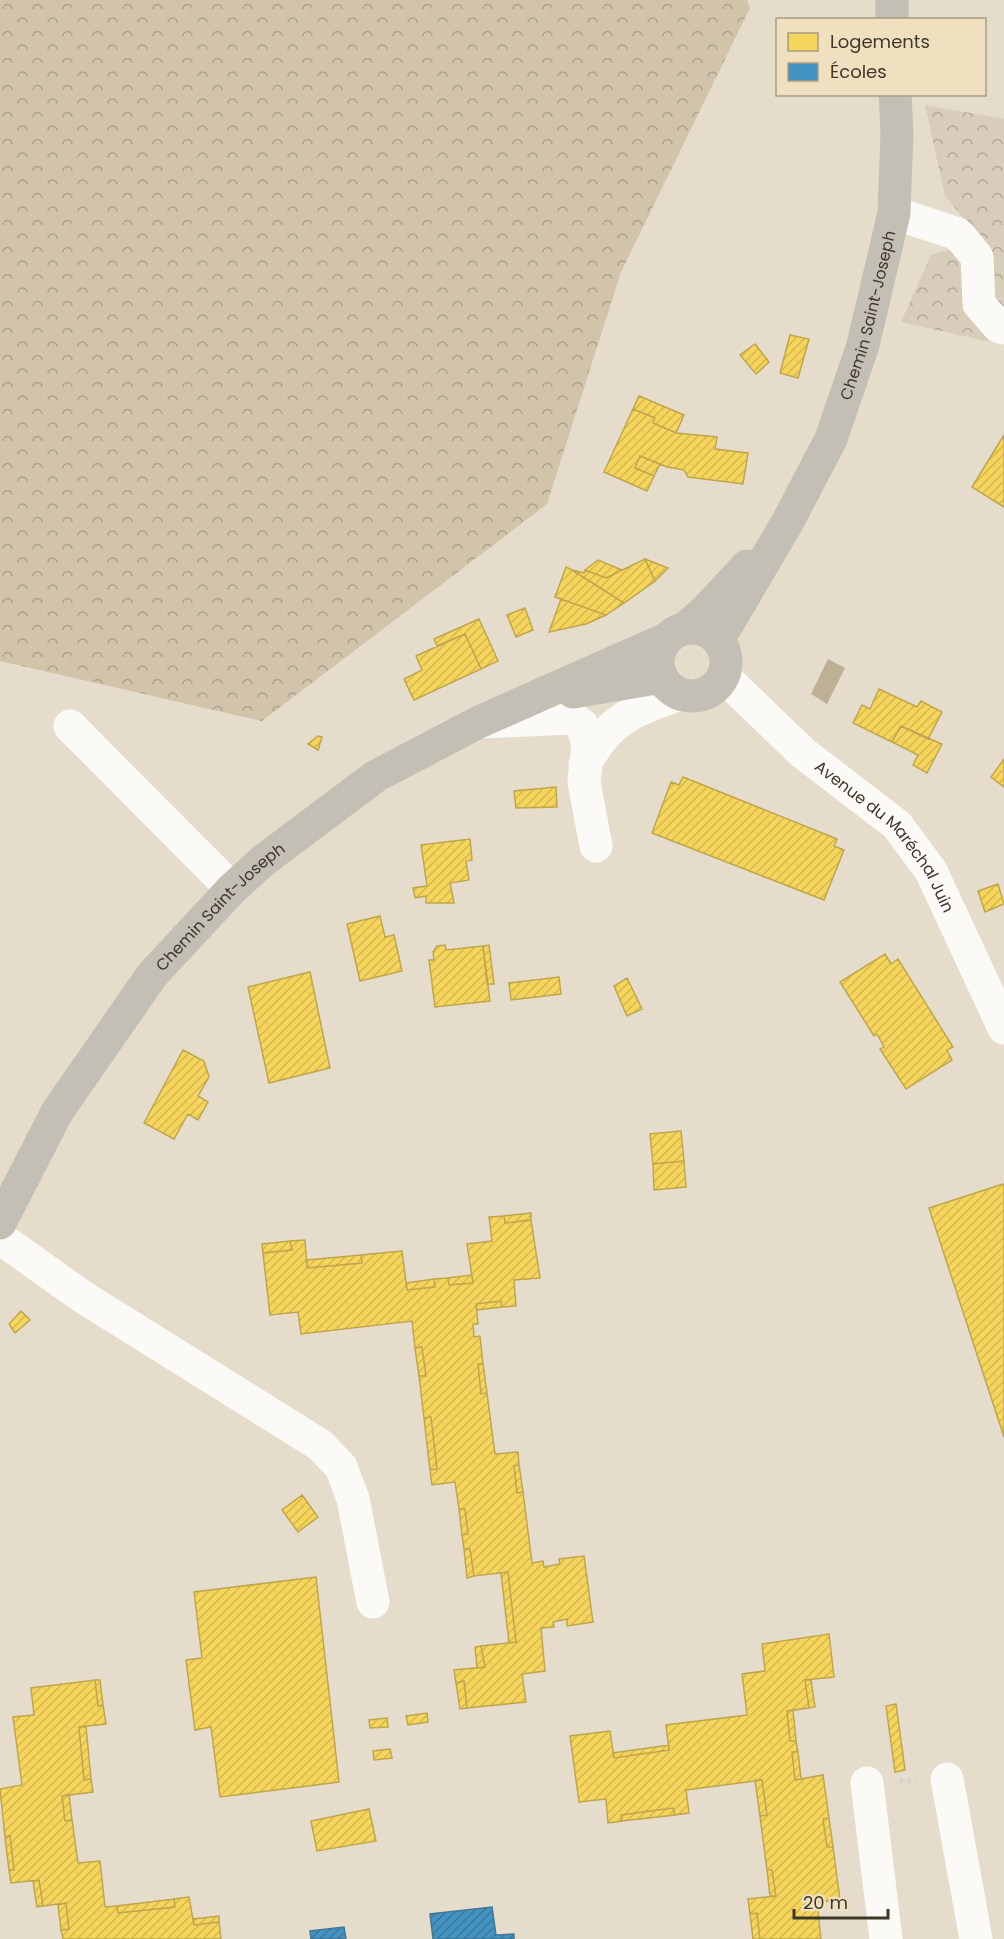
<svg xmlns="http://www.w3.org/2000/svg" width="1004" height="1939" viewBox="0 0 1004 1939" font-family="Poppins,sans-serif">
	<style>
		.forest { fill: url(#forest-crowns) }
		.park { fill: url(#park-crowns) }
		.water { fill: #beb095 }
		.homes { fill: url(#homes-hatch); stroke: #bfa64d; stroke-width: 1.5 }
		.schools { fill: url(#schools-hatch); stroke: #427895; stroke-width: 1.5 }
		.lines { fill: none; stroke-linecap: round; stroke-linejoin: round }
		.path { stroke: #d4d2cd; stroke-width: 4; stroke-dasharray: 3 4.5; stroke-linecap: butt }
		.minor { stroke: #fbfaf7; stroke-width: 33 }
		.major { stroke: #c4bfb5; stroke-width: 33 }
		.labels { text-anchor: middle; stroke-width: 6; stroke-linejoin: round; paint-order: stroke }
		.street-label { font-size: 16px; fill: #3e382b; stroke: #f0e0c0 }
	</style>
	<defs>
		<pattern id="forest-crowns" width="20" height="18" patternUnits="userSpaceOnUse" patternTransform="scale(1.5)"><rect width="20" height="18" fill="#d1c4ab"/><path d="M2 6a3 3 0 1 1 6 0M12 15a3 3 0 1 1 6 0" fill="none" stroke="#aba08b"/></pattern>
		<pattern id="park-crowns" width="20" height="18" patternUnits="userSpaceOnUse" patternTransform="scale(1.5)"><rect width="20" height="18" fill="#d7cdba"/><path d="M2 6a3 3 0 1 1 6 0M12 15a3 3 0 1 1 6 0" fill="none" stroke="#b0a797"/></pattern>
		<pattern id="homes-hatch" width="6" height="6" patternUnits="userSpaceOnUse" patternTransform="scale(1.5)"><rect width="6" height="6" fill="#f6d55c"/><path d="M-1 1l2-2M0 6l6-6M5 7l2-2" fill="none" stroke="#d4b850"/></pattern>
		<pattern id="schools-hatch" width="6" height="6" patternUnits="userSpaceOnUse" patternTransform="scale(1.5)"><rect width="6" height="6" fill="#4393c3"/><path d="M-1 1l2-2M0 6l6-6M5 7l2-2" fill="none" stroke="#39799f"/></pattern>
	</defs>
	<rect width="100%" height="100%" fill="#e5dccb"/>
	<path class="forest" d="M0,0H747L750,8L621,272L547,504L262,721L0,661Z"/>
	<path class="park" d="M925,105L1004,119V345L901,322L931,255L952,249L964,219L945,196Z"/>
	<path class="water" d="M828,659L845,668L827,704L811,694Z"/>
	<path class="homes" d="M790,335L809,339L798,378L780,373Z
		M755,344L769,362L756,374L740,355Z
		M639,396L684,415L676,433L653,423L655,418L633,409Z
		M633,409L655,418L653,423L676,433L717,437L715,449L748,453L743,484L688,477L684,470L667,467L640,456L635,468L654,476L647,491L604,472Z
		M1004,435V507L972,487Z
		M640,456L660,464L654,476L635,468Z
		M645,559L655,581L624,603L572,570L584,573L585,570L606,578Z
		M645,559L668,568L655,581Z
		M598,560L622,570L606,578L585,570Z
		M566,567L572,570L624,603L606,615L555,597Z
		M561,599L606,615L586,624L549,632Z
		M525,608L533,630L516,637L507,615Z
		M479,619L498,661L481,669L465,634L437,646L434,639Z
		M465,634L481,669L414,700L404,679L422,670L416,656Z
		M879,689L917,707L921,701L942,712L928,739L901,726L892,742L853,723L862,705L870,709Z
		M901,726L942,744L927,773L913,765L918,755L892,742Z
		M318,736L322,737L318,750L308,744Z
		M1004,759V787L991,777Z
		M683,777L837,839L834,846L844,850L824,900L652,833L671,782L679,785Z
		M556,787L557,807L516,808L514,791Z
		M470,839L472,860L466,861L469,880L450,883L454,903H426V896L415,898L413,888L427,886L421,845Z
		M998,884L1004,904L985,912L978,891Z
		M380,916L385,937L394,935L402,971L360,981L347,924Z
		M445,945L446,950L483,946L490,1001L435,1007L429,960H434L433,952L437,946Z
		M489,945L494,984H487L483,946Z
		M885,954L891,964L898,959L953,1047L947,1050L952,1060L906,1089L880,1049L884,1047L877,1034L874,1036L840,982Z
		M310,972L330,1068L269,1083L248,987Z
		M559,977L561,994L511,1000L509,983Z
		M627,978L642,1009L627,1016L614,986Z
		M183,1050L204,1061L209,1077L198,1096L208,1102L198,1120L188,1114L174,1139L144,1123Z
		M681,1131L684,1161L653,1164L650,1134Z
		M684,1161L686,1187L654,1190L653,1164Z
		M1003,1184L1004,1187V1437L929,1208Z
		M531,1213V1220L505,1223L504,1216Z
		M504,1216L505,1223L531,1220L540,1278L514,1280L516,1306L502,1307L501,1301L476,1304L478,1324H473L474,1337L480,1336L483,1364H478L481,1394L487,1393L495,1454L518,1452L519,1465L514,1466L517,1493L523,1492L532,1563L543,1561L544,1567L560,1564L559,1559L584,1556L593,1622L567,1626V1619L553,1622L554,1627L541,1628L545,1671L522,1674L526,1702L467,1708L464,1681L456,1683L454,1670L485,1667L481,1646L516,1642L508,1572L474,1576L470,1549H464L462,1535L468,1534L465,1509H459L455,1482L432,1485L430,1470L437,1469L431,1417L424,1418L419,1376H426L422,1347L415,1348L412,1321L301,1334L298,1312L270,1315L263,1253L292,1250L290,1241L305,1240L307,1268L362,1263L361,1255L402,1251L407,1290L435,1287L434,1279L448,1278L449,1285L473,1283L467,1244L492,1241L489,1217Z
		M290,1241L292,1250L263,1253L262,1244Z
		M361,1255L362,1263L307,1268V1260Z
		M472,1275L473,1283L449,1285L448,1278Z
		M434,1279L435,1287L407,1290L406,1283Z
		M501,1301L502,1307L477,1310L476,1304Z
		M21,1311L30,1320L15,1333L9,1324Z
		M422,1347L426,1376H419L415,1348Z
		M478,1364H483L487,1393L481,1394Z
		M431,1417L437,1469L430,1470L424,1418Z
		M519,1465L523,1492L517,1493L514,1466Z
		M302,1495L318,1517L298,1532L282,1510Z
		M459,1509H465L468,1534L462,1535Z
		M464,1549H470L474,1576L467,1578Z
		M508,1572L516,1642L509,1643L501,1573Z
		M316,1577L339,1782L220,1797L211,1727L195,1730L186,1660L202,1658L194,1592Z
		M829,1634L834,1677L805,1680L809,1708L787,1711L790,1741H796L798,1752H792L795,1780L823,1775L829,1818L823,1819L827,1847H833L840,1900L817,1902L821,1939H760L757,1913L750,1914L748,1899L776,1896L772,1870H767L760,1816L767,1815L762,1780L686,1790L689,1813L675,1815L673,1808L621,1815L622,1821L608,1823L606,1799L579,1802L570,1736L610,1731L614,1758L669,1750L666,1725L747,1715L742,1674L765,1671L762,1644Z
		M481,1646L485,1667L477,1668L475,1647Z
		M95,1680H100L103,1705L98,1706Z
		M95,1680L98,1706L103,1705L106,1724L79,1727L84,1780L91,1779L93,1792L62,1796L65,1821L72,1820L78,1863L100,1861L105,1907L117,1906L118,1913L175,1907L174,1899L189,1897L194,1925L219,1922L221,1939H63L61,1930L69,1929L66,1903L43,1906L39,1880L11,1883L9,1870H14L10,1836L5,1837L0,1789L22,1785L13,1717L34,1715L31,1688Z
		M805,1680H811L815,1707L809,1708Z
		M464,1681L467,1708L460,1709L456,1683Z
		M896,1704L905,1770L895,1772L886,1706Z
		M793,1710L796,1741H790L787,1711Z
		M427,1713L428,1722L408,1725L406,1716Z
		M387,1718L388,1727L370,1728L369,1720Z
		M79,1727H86L91,1779L84,1780Z
		M669,1745V1750L614,1758L613,1753Z
		M390,1749L392,1758L374,1760L373,1751Z
		M792,1752H798L801,1779L795,1780Z
		M755,1780H762L767,1815L760,1816Z
		M69,1794L72,1820L65,1821L62,1796Z
		M673,1808L675,1815L622,1821L621,1815Z
		M369,1809L376,1841L317,1851L311,1821Z
		M829,1818L833,1847H827L823,1819Z
		M10,1836L14,1870H9L5,1837Z
		M767,1870H772L776,1896H770Z
		M39,1880L43,1906L37,1907L33,1881Z
		M174,1899L175,1907L118,1913L117,1906Z
		M66,1903L69,1929L61,1930L58,1905Z
		M757,1913L760,1939H753L750,1914Z
		M219,1916V1922L194,1925L193,1919Z"/>
	<path class="schools" d="M492,1907L496,1935L514,1934V1939H433L430,1914Z
		M344,1927L346,1939H311L310,1931Z"/>
	<g class="lines">
		<path class="path" d="M900,1781H917"/>
		<g class="minor">
			<path d="M894,213L958,234L977,257L979,304L999,327L1004,328"/>
			<path id="s1" d="M723,676L803,753L897,825L931,871L1004,1028"/>
			<path d="M482,722L573,718L582,725L588,743L584,782L596,846"/>
			<path d="M70,726L232,889"/>
			<path d="M585,765C608,718 636,710 681,694"/>
			<path d="M0,1238L83,1297L320,1445L341,1467L353,1499L373,1602"/>
			<path d="M947,1779L976,1939"/>
			<path d="M867,1783L886,1939"/>
		</g>
		<g class="major">
			<path d="M892,20V0"/>
			<circle cx="692" cy="662" r="34"/>
			<path d="M684,629L705,611L747,566"/>
			<path id="s2" d="M718,640L787,523L831,439L863,345L894,213L897,132L895,94"/>
			<path d="M573,692L662,677"/>
			<path id="s3" d="M0,1223L57,1112L152,975L232,889L264,860L376,776L479,722L666,639"/>
		</g>
	</g>
	<g class="labels">
		<g class="street-label">
			<text dy="6" stroke="none"><textPath href="#s2" startOffset="360">Chemin Saint-Joseph</textPath></text>
			<text dy="6" stroke="none"><textPath href="#s1" startOffset="230">Avenue du Maréchal Juin</textPath></text>
			<text dy="6" stroke="none"><textPath href="#s3" startOffset="388">Chemin Saint-Joseph</textPath></text>
		</g>
	</g>
	<rect x="776" y="18" width="210" height="78" fill="#f0e0c0" stroke="#a99d84" stroke-width="1.5"/>
	<rect x="788" y="33" width="30" height="18" fill="#f6d55c" stroke="#a99d84" stroke-width="1.5"/>
	<text x="830" y="48" font-size="18" fill="#3e382b">Logements</text>
	<rect x="788" y="63" width="30" height="18" fill="#4393c3" stroke="#a99d84" stroke-width="1.5"/>
	<text x="830" y="78" font-size="18" fill="#3e382b">Écoles</text>
	<path d="M794 1909v9h94v-9" fill="none" stroke="#3e382b" stroke-width="3"/>
	<text x="803" y="1909" font-size="18" fill="#3e382b" stroke="#f0e0c0" stroke-width="4.5" paint-order="stroke">20 m</text>
</svg>
